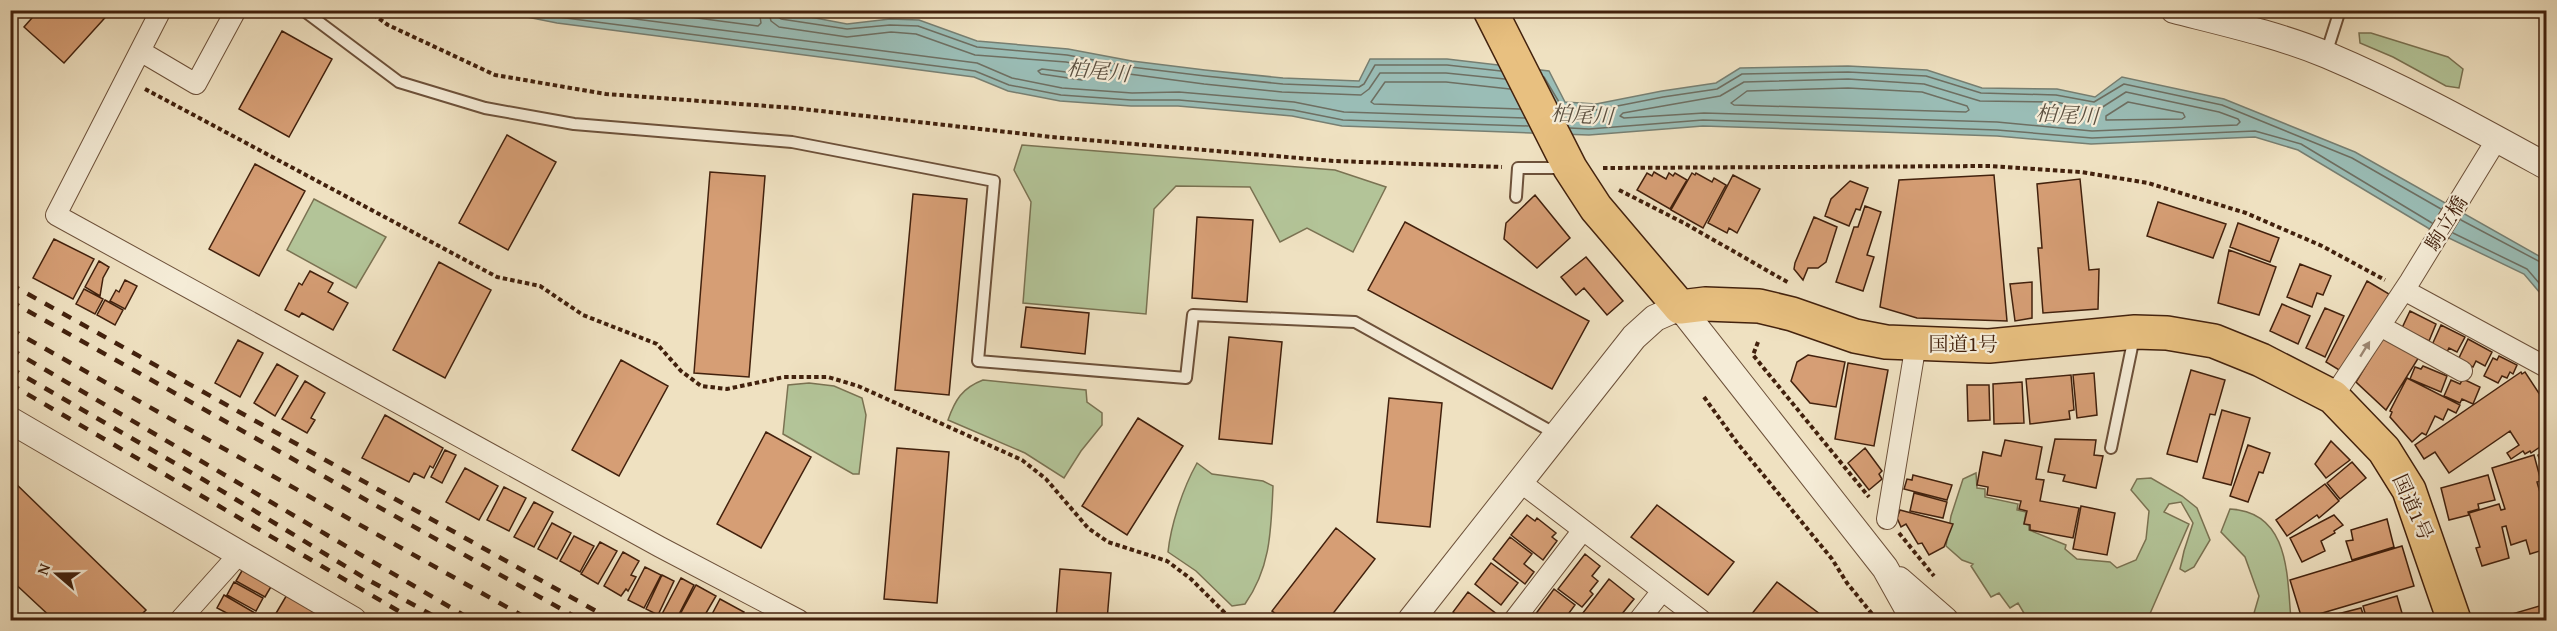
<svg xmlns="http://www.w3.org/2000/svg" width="2557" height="631" viewBox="0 0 2557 631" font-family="'Gentium Book Plus','Noto Serif JP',serif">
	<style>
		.green { fill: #b3c498; stroke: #7a7252; stroke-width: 1.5 }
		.water { fill: #9abdb6; stroke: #777f72; stroke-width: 1.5 }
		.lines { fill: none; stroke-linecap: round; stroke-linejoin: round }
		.shore { stroke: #6e6f62; stroke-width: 1.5 }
		.building { fill: #d69e75; stroke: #42210d; stroke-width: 1.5 }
		.service-casing { stroke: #6d513a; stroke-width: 14 }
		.minor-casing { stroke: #6d513a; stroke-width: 22 }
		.tertiary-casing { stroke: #6d513a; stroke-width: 28 }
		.trunk-casing { stroke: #42210d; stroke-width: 36 }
		.path { stroke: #42210d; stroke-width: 4; stroke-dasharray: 4.5 3; stroke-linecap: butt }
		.service { stroke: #f5ecd7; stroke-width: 10 }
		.minor { stroke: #f5ecd7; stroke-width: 20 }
		.tertiary { stroke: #f5ecd7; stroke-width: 26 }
		.trunk { stroke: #e8c080; stroke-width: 33 }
		.rail { stroke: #42210d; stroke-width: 4.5; stroke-dasharray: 10 10; stroke-linecap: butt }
		.oneway { fill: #9c8672 }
		.labels { text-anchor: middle; stroke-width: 4.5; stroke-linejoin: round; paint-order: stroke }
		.street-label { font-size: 20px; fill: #42210d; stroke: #f5ecd7 }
		.water-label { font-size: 21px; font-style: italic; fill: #5c5040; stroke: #f5ecd7 }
	</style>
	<rect width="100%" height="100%" fill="#efe1c1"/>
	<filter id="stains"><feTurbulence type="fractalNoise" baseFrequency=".00333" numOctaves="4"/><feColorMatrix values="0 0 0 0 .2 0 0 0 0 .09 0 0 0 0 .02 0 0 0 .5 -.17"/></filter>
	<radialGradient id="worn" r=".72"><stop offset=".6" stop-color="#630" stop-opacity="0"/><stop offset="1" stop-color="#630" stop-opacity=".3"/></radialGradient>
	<path class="green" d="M2498,11H2546V18L2516,16Z
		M2359,33H2371L2448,57L2463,69L2459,88L2446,86L2393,57L2360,43Z
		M1022,145L1335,170L1386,187L1353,252L1307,228L1280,242L1250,187L1176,186L1154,209L1146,314L1023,303L1031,202L1014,170Z
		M314,199L386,237L356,288L287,250Z
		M983,380L1086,390L1087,402L1102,413V425L1081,451L1064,478L1025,453L948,420C955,400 962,388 983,380Z
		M809,383L834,386L862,398L866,415L859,474H853L783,434L788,385Z
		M1197,463L1212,474L1263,481L1273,486C1271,530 1271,567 1245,604L1232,606L1196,571L1168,552C1171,524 1183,488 1197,463Z
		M1976,473L1977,488L1985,489V497L2018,504L2017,510L2026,512L2024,524L2029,525V530L2066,545L2065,549L2077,559L2110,562L2117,568L2136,560L2146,539L2149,511L2131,490L2137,479L2151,478L2182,496L2197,508L2210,540L2194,567L2185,572L2180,569L2184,551L2193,523L2181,502L2169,504L2164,512L2189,524L2149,616L2150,620H2028L2018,603L2010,608L1999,593L1991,597L1971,566L1973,564L1962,560L1946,546L1951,516L1963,479Z
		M2230,509C2290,512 2287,576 2291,620H2252L2259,596L2245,557L2221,532Z"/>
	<path class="water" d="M689,10L702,13L769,12L805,16L847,24L890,19L919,20L977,41L1068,49L1132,61L1205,70L1283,78L1359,81L1370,59H1447L1549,71L1565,102L1596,104L1662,91L1716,83L1740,68L1848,66L1927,70L1982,88L2057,89L2095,97L2122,77L2224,99L2355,152L2546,260V300L2524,274L2428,228L2298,150L2255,137L2091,144L1997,136L1703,126L1589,135L1342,126L1292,116L1178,106H1131L1060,101L1008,91L974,77L557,23L497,11Z"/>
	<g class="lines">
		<path class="shore" d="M526,10L558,17L975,71L1009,85L1061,95L1131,100H1179L1293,110L1343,120L1528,126
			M565,10L977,63L1012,78L1062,88L1132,93L1179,92L1294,102L1344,112L1525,118
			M636,10L758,26L761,23L759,10
			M768,10L771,21L779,27L847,37L891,32L916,34L975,55L1066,62L1129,74L1204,84L1282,92L1361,95L1369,89L1380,73H1446L1505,79
			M776,10L777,16L781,19L847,29L890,25L918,26L977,47L1067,55L1131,67L1205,76L1283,84L1359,87L1364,84L1375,65H1447L1501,71
			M1042,69L1082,74L1085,78L1082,80L1041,74L1038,71Z
			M1544,77L1562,107L1597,110L1663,97L1717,89L1742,74L1848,72L1926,76L1981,93L2056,95L2094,102L2124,84L2222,105L2352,158L2441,209
			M1848,79L1924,84L1980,101L2056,102L2094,110L2101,108L2126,92L2219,112L2238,119L2240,122L2237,125L2092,131L1997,122L1704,113L1624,118L1620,116L1623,113L1720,96L1744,82Z
			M1848,88L1922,92L1967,106L1969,110L1966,112L1734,105L1731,103L1747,91Z
			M1510,89L1446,82H1385L1371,102L1374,104L1520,109
			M2128,102L2183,113L2185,117L2182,119L2106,120V116Z
			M2041,111L2064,113L2066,117L2063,119L2041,117L2038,114Z
			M1570,128L1589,129L1703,120L1997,130L2092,138L2255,131L2301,144L2432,223
			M2461,220L2546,265
			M2453,233L2527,269L2546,291"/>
	</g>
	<path class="building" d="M39,10H112L64,63L24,27Z
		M282,31L332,59L289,137L239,109Z
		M507,135L556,162L508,250L459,223Z
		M255,164L305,191L259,276L209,249Z
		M710,172L765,176L749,377L694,373Z
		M1654,172L1666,179L1669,173L1673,176L1675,173L1687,180L1670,209L1637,190L1647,173L1652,176Z
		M1692,173L1695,175L1696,173L1712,182L1714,178L1726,185L1703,228L1671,210Z
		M1733,175L1760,189L1737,233L1729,228L1727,233L1708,223Z
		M1994,175L2007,321L1917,318L1880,307L1899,180Z
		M2080,179L2089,270L2099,269L2098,309L2043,313L2038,248H2042L2037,184Z
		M1850,181L1868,188L1860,210L1856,209L1849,226L1825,216L1831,199Z
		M913,194L967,199L949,395L895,390Z
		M1535,195L1570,238L1537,268L1504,239L1506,223Z
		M2158,202L2226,224L2213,258L2147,236Z
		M1865,206L1881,212L1867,255L1874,257L1863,291L1836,282L1854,227H1858Z
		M1197,217L1253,220L1247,302L1192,298Z
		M1814,217L1837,227L1826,262L1818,268H1808L1803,280L1794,269L1795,263Z
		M1405,222L1589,321L1552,389L1368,290Z
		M2238,223L2279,238L2270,262L2230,247Z
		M54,239L94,259L73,299L33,278Z
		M2229,250L2276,267L2259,315L2218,303Z
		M1586,257L1623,301L1607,315L1584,288L1576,295L1561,277Z
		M99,261L109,267L103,278L100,296L85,287Z
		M439,262L491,290L445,378L393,350Z
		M2300,264L2331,276L2323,295L2317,293L2312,307L2287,297Z
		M310,271L333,283L328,292L348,303L333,330L302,313L299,317L285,310L299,283L302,285Z
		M125,280L137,286L125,309L110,301L116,290L119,292Z
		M2367,281L2389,294L2344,373L2326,362Z
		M2032,282V318L2015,321L2010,284Z
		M84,289L103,299L95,314L76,304Z
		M105,300L123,310L115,325L97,315Z
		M2282,304L2310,316L2298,344L2270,331Z
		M1026,307L1089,313L1085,354L1021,347Z
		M2325,308L2344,316L2325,357L2306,348Z
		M2410,311L2436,324L2429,341L2402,328Z
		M2441,325L2465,337L2457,352L2449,348L2446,354L2432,345Z
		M2384,336L2419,357L2386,410L2356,382Z
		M1229,337L1282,342L1272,444L1219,439Z
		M2468,339L2492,352L2485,366L2476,361L2473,367L2458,360Z
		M238,340L263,353L240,397L215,383Z
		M1808,355L1845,362L1836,407L1810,403L1791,381L1797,362Z
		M2499,356L2517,365L2513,374L2510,372L2507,378L2502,376L2498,383L2484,376L2493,358L2497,360Z
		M621,360L668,386L619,476L572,450Z
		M1848,363L1888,370L1874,446L1835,439Z
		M277,364L298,376L275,416L254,403Z
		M2423,366L2447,376L2441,392L2410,379L2415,367L2421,369Z
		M2191,370L2225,380L2215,415L2210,414L2197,462L2167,454Z
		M2521,372L2522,374L2525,372L2546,404V443L2531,453L2530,451L2525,454L2523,451L2511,459L2507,453L2519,445L2510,431L2449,473L2435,452L2424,459L2415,445Z
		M2094,373L2097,415L2077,418L2073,375Z
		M2071,375L2074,410L2069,411L2070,419L2030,424L2026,379Z
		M2407,378L2460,405L2456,413L2448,409L2443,420L2435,416L2426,435L2422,433L2412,442L2390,417L2392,412L2390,411Z
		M2463,379L2480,387L2473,404L2462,399L2460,403L2444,396L2451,380L2460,384Z
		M305,381L325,393L311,418L315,420L307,433L282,419Z
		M2022,382L2024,423L1994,424L1993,384Z
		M1967,385H1989L1990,420L1968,421Z
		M1389,398L1442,403L1430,527L1377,522Z
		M2222,410L2250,418L2231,485L2203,478Z
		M385,415L443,448L433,468L430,466L424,478L414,473L409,482L362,458Z
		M1138,418L1183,446L1127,535L1082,506Z
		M766,432L811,457L761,548L717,524Z
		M2055,439L2096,440L2094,455L2103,456L2096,488L2063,481L2065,475L2048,472Z
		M2005,440L2042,447L2036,479L2044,480L2040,501L2079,508L2073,538L2030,530V525L2024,524L2027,511L2019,509L2021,501L1987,495L1988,487L1977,485L1983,452L2001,456Z
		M2331,441L2350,460L2326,478L2315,464Z
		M2248,445L2270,453L2263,473L2259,472L2248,502L2230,496Z
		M897,448L949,452L937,603L884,599Z
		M1865,448L1882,471L1879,474L1882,479L1869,490L1848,463Z
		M445,450L456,455L442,483L431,477Z
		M2546,451V477L2538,455Z
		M2534,455L2541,481L2537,482L2546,513V549L2530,554L2526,540L2511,545L2506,526L2502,527L2509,558L2482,566L2476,548L2480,547L2469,513L2499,504L2501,510L2505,509L2492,468Z
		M2352,462L2366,478L2340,499L2327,483Z
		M465,468L498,486L479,520L446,502Z
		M1913,475L1952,485L1947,500L1904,489L1907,479L1912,480Z
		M2488,475L2495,500L2478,504L2479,509L2468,512L2469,515L2449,520L2441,488Z
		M12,480L146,610L136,620H54L10,579Z
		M2325,484L2339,501L2319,518L2317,515L2287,536L2276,520Z
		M504,487L526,498L509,531L487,520Z
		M1914,493L1947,502L1943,518L1910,511Z
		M534,502L553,512L534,547L514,537Z
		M1657,505L1734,562L1708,595L1631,537Z
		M2081,506L2115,513L2107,555L2073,549Z
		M1900,510L1953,524L1944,547L1929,555L1922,543L1918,544L1906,524L1901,527L1897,518Z
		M1527,515L1535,521L1537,518L1556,533L1552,537L1557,541L1543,560L1511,535Z
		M2334,515L2343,525L2334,531L2335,533L2321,541L2325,551L2302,562L2290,538Z
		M2387,519L2394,547L2352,560L2346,541L2353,540L2351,530Z
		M552,523L571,533L557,559L538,549Z
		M1336,528L1375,559L1328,620H1284L1272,611Z
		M574,536L594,546L580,572L560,561Z
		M1510,537L1532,554L1524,564L1534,572L1525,584L1493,559Z
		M600,542L617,551L598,584L581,574Z
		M2402,546L2414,586L2302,619L2290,580Z
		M623,552L639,561L631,575L636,577L628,591L626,589L621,596L604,586Z
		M1585,554L1600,566L1592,576L1598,581L1590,591L1593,594L1582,607L1558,589Z
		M1491,563L1518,583L1501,605L1475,584Z
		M645,567L661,575L644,608L628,600Z
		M243,569L272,585L265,597L236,581Z
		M1060,569L1111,573L1107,620H1056Z
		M662,575L674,581L658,615L646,609Z
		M681,578L694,585L676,620H668L661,616Z
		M1609,579L1634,599L1617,620H1582L1579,618Z
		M234,582L263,598L256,611L227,595Z
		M1777,582L1828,620H1747Z
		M696,585L716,596L702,620H677Z
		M1554,589L1575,605L1569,613L1572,615L1568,620H1534L1532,619Z
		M1468,592L1498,615L1494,620H1463L1453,612Z
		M288,593L335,620H272Z
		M224,595L255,613L251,620H240L217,608Z
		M2397,596L2404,620H2367L2363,606Z
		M720,599L744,612L739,620H715L710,618Z
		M2546,604V620H2495V619Z
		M2361,608L2365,620H2323L2322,618Z"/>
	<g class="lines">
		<g class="service-casing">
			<path id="service" d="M303,10L399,82L485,108L574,124L792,142L994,181L978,361L1186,378L1193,315L1355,322L1556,434
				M2326,54L2340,10
				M1516,197L1518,168H1564
				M2111,448L2134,337"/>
		</g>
		<g class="minor-casing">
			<path id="minor" d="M161,10L56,215L660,547L799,620
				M140,51L196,84L236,10
				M2404,290L2546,367
				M2380,326L2462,371
				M2333,397L2410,281L2497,139
				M1519,481L1701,620
				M1887,519L1916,343
				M180,620L240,553
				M1514,620L1583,530
				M1639,620L1662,591"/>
		</g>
		<g class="tertiary-casing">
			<path id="tertiary" d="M2174,10C2225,23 2279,35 2327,55C2403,87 2475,127 2546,166
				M10,420L353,620
				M1899,580L1945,620
				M1411,620L1634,337L1655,318L1680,307L1885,568L1914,620"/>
		</g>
		<g class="trunk-casing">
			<path id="trunk" d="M1490,10L1570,168L1596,208L1680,307L1705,304L1759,306L1792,314L1855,336L1886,342L1989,346L2135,332L2167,333L2214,341L2261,360L2333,397L2384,450L2409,490L2454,620"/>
		</g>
		<path class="path" d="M367,10L388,25L495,75L606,94L794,108L1052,137L1334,161L1502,167
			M145,89L497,277L540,286L583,315L657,344L681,371L701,386L727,389L784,377H828L858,386L1022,460L1046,479L1088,528L1108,542L1167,561L1191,579L1228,616L1238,620
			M1603,168L1990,166L2081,172L2148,183L2246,213L2322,246L2385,280
			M1619,190L1684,223L1789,283
			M1758,342L1753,355L1869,497
			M1704,397L1738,444L1832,559L1847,583L1877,620
			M1899,533L1934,576"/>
		<use href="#service" class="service"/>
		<use href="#minor" class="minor"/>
		<use href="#tertiary" class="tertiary"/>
		<use href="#trunk" class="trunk"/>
		<path class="rail" d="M10,284L612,620
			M10,301L581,620
			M10,329L530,620
			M10,349L472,620
			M10,368L204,480L363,577L441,620
			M10,384L414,620"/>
	</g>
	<defs><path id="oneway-solid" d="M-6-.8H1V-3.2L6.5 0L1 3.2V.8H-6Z" transform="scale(1.5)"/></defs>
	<use class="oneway" href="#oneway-solid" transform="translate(2365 349) rotate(-58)"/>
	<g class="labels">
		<g class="street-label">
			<text transform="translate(2446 223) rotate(-58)" y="7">駒立橋</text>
			<text x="1963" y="351">国道1号</text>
			<text transform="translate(2413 507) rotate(66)" y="7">国道1号</text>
		</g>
		<g class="water-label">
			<text transform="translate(1098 71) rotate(6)" y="7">柏尾川</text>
			<text transform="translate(1582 115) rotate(3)" y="7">柏尾川</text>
			<text transform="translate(2067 115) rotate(3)" y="7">柏尾川</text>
		</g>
	</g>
	<rect width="2557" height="631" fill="none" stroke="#efe1c1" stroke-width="36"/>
	<rect x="12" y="12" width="2533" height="607" fill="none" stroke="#42210d" stroke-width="3"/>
	<rect x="18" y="18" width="2521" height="595" fill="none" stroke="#42210d" stroke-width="1.5"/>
	<g transform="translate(57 574) rotate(290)" stroke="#f5ecd7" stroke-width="4.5" paint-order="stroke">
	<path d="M0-4.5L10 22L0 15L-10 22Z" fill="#42210d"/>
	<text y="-9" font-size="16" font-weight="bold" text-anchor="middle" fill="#42210d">N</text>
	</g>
	<rect width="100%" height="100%" filter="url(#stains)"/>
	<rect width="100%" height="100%" fill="url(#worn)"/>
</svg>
